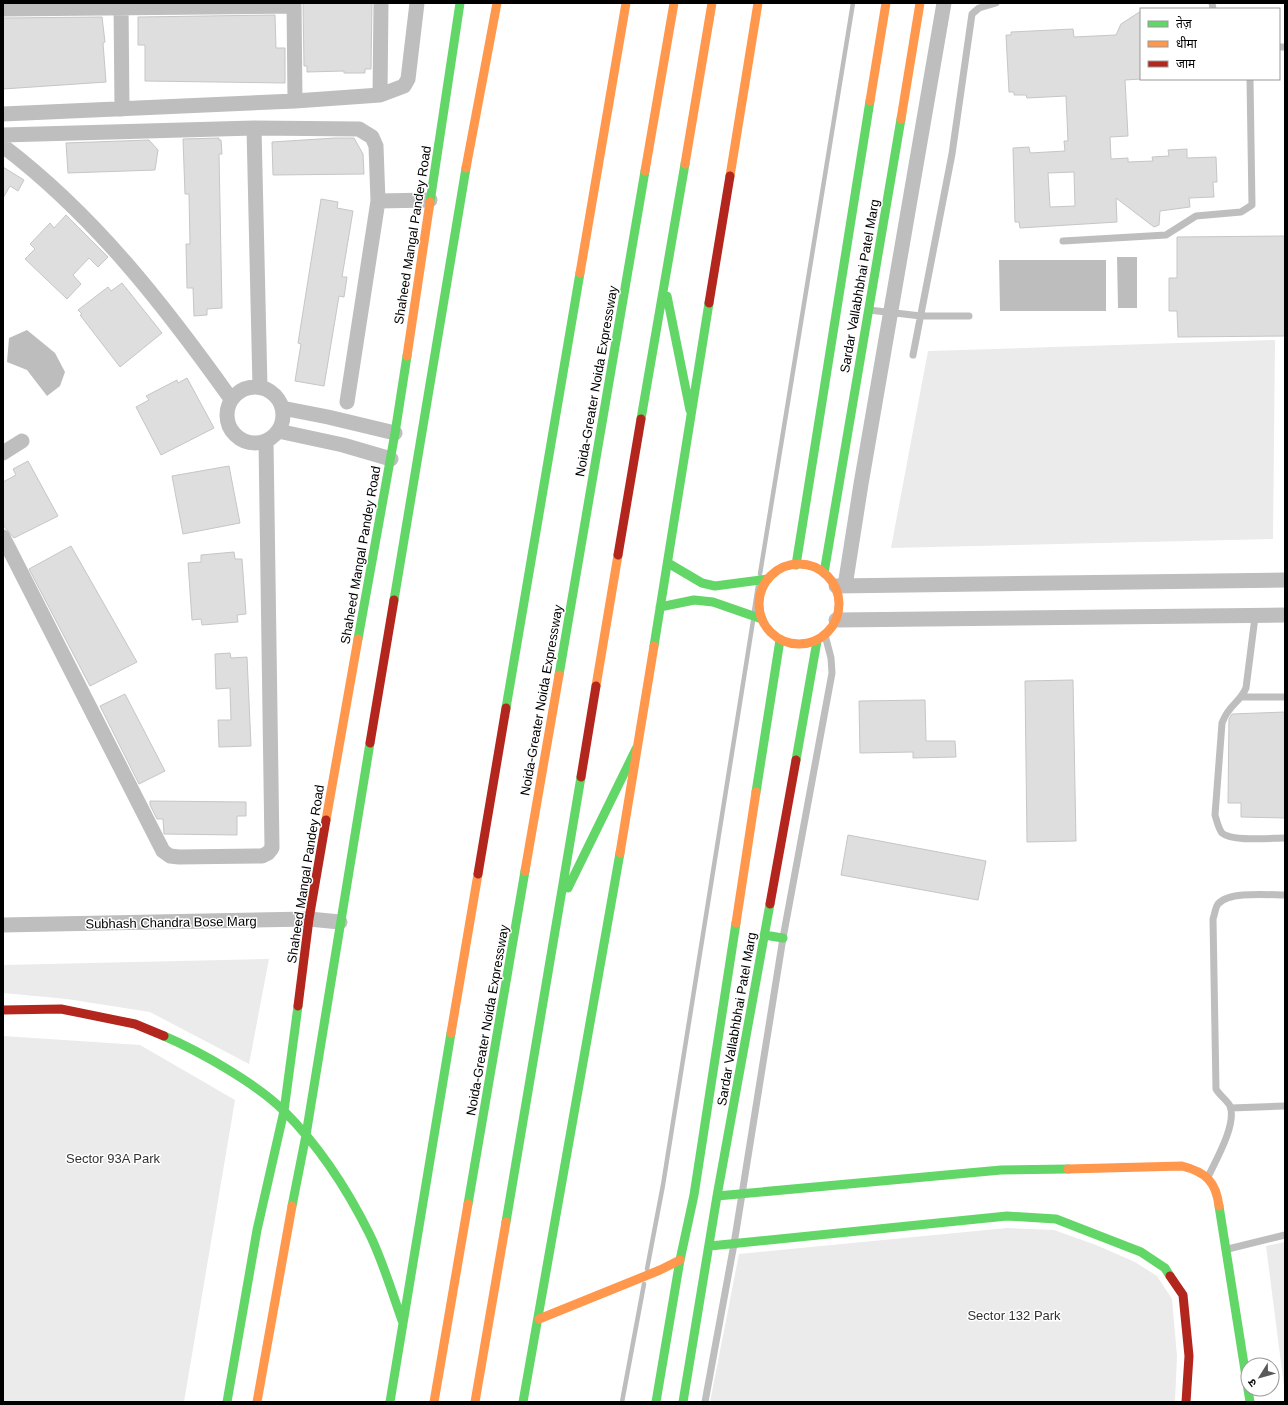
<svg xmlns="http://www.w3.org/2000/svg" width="1288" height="1405" viewBox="0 0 1288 1405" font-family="Helvetica,'Noto Sans Devanagari',sans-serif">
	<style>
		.green { fill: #ebebeb }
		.water { fill: #bdbdbd }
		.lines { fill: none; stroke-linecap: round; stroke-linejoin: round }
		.stream { stroke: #bdbdbd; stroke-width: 4.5 }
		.building { fill: #dedede; stroke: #c6c6c6; fill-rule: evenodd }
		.lane { stroke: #bebebe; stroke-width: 7 }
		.street { stroke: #bebebe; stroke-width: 15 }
		.fast { stroke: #63d668; stroke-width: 9 }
		.slow { stroke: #ff974d; stroke-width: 9 }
		.jam { stroke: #b3261e; stroke-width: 9 }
		.labels { text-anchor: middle; stroke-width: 3; stroke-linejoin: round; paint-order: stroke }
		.street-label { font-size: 13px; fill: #000; stroke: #fff }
		.park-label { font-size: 13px; fill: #313131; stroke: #fff }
	</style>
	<rect width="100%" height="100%" fill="#fff"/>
	<path class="green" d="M1275,340L1273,539L891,548L928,351Z
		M269,959L249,1064L150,1012L67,999L3,993V965Z
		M3,1036L140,1045L235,1100L184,1402H3Z
		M1007,1228L1054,1230L1096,1245L1135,1262L1157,1276L1172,1299L1177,1356L1175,1402H710L739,1254Z
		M1285,1242V1394L1266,1246Z"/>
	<path class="water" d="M1117,257H1137V308H1118Z
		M999,260H1106V311H1000Z
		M27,330L55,353L65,372L60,386L47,396L27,370L7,362L9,338Z"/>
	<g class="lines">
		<path class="stream" d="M760,574L853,3
			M754,611L758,585
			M647,1269L663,1185L753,621
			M622,1402L644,1284"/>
	</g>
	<path class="building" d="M303,3H372L371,69H365V73H344V71L307,72V66H304Z
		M1141,11V79L1125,80L1128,136L1110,137L1111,159L1128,158V162L1153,161L1152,157L1169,156L1168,150L1187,149V158L1216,157L1217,182H1213L1214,197L1189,198L1190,207L1160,211L1159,225L1154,227L1116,198L1117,222L1020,228L1019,222H1015L1013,148L1029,147L1030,153L1065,151L1064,141H1068L1066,96L1027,98L1026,95H1014V92H1009L1006,35H1011V32L1073,29L1074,37L1116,35L1121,24ZM1074,172L1075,206L1050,207L1048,173Z
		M275,15L276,48H285V83L145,81V45H138V17Z
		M102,17L105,42L103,43L106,82L3,89V18Z
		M219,138V140H221L222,154H219L222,308L207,309V315L194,316L193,288H187L186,244H190L189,194H185L183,139Z
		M335,138H354L363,154L364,174L273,175L272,142Z
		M149,140L158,150L155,170L68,173L66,143Z
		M3,167L24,180L18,191L10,186L3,198Z
		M321,199L338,202L337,208L353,211L342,277H347L344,297L339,296L324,386L295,381L301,344L298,343Z
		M66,215L108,257L98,267L89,258L73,275L81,284L67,299L25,259L35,249L30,244L50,223L54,228Z
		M1285,236V336L1178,337L1177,311H1169V278H1177V237Z
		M122,283L162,333L120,367L80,315L82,314L78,310L108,287L111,291Z
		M187,378L214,428L161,455L136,407L149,400L146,396L177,380L178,383Z
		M28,461L58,516L14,538L3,525V482L16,475L13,469Z
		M229,466L240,523L183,534L172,476Z
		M71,546L137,662L90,686L29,569Z
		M234,552L235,559H242L246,614L237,615L238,622L202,625L201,619L192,620L188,563L201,562V555Z
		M230,653L231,658L247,657L251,746L219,747L218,720H231L230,688L216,689L215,654Z
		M1073,680L1076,841L1027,842L1025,681Z
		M125,694L165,771L139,784L100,706Z
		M925,700L926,741H955L956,757L913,758V752L860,753L859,701Z
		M1285,712V818L1241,817V803H1228L1229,719L1232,714Z
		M150,801L246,802V816H237V835L164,834L163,819H157L150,805Z
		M848,835L986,861L978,900L841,875Z"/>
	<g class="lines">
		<path class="lane" d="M1212,3L1213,9
			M1279,47H1285
			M1063,241L1166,235L1196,216L1241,212L1252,205L1250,79
			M869,310L921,316H969
			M913,355L952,154L972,14L979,8L996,3
			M1255,617L1246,688C1239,704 1229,704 1222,723L1215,815C1217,821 1218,828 1222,833C1232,842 1271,838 1285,838
			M1242,697H1285
			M1231,1108L1285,1106
			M1208,1177C1216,1160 1237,1124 1230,1106C1227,1100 1220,1096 1216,1089L1213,919C1215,914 1215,908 1218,904C1229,891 1269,895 1285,895
			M1228,1249L1285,1235
			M705,1402L734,1244L783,938L832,673L831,658L825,635"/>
		<path class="street" d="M121,3L122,109
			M294,3L295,101
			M3,9L294,6
			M380,95L381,3
			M3,114L295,101L380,95L404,86L408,79L417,3
			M254,128L260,387
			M3,135L254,128L359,129L372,137L376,146L378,201L347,402
			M3,146C95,216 164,305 231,399
			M378,201L430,200
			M227 415a28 28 0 1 1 56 0a28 28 0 1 1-56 0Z
			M282,408L328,417L395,433
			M278,431L343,445L391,459
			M3,453L22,441
			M3,537L163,851L170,856L179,857L262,856L268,853L272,848L266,441
			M836,586L1285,580
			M845,586L861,484L944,3
			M836,620L1285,615
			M3,925L309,919L340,922"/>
		<path class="fast" d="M430,202L460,3
			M667,296L690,410
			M641,419L685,164
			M668,563L702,583L715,586L768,579
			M796,565L870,101
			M824,573L901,119
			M394,600L466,168
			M660,607L694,600L713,602L762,619
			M358,639L395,433L407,356
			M654,646L709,303
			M559,675L645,171
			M506,708L580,273
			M796,760L817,641
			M756,792L780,640
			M568,888L636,749
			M764,935L783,938
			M164,1036C201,1052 257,1084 284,1111C319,1146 347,1189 369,1233C383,1261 392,1293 403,1323
			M717,1196L1001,1170L1068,1169
			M468,1204L525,871
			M292,1206L306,1135L370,743
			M1219,1206L1250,1402
			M506,1222L581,777
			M710,1246L1007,1216L1056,1219L1141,1252L1165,1268L1170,1276
			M227,1402L257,1230L284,1111L298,1006
			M390,1402L451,1033
			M523,1402L620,853
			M656,1402L680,1260L694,1195L736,923
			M683,1402L717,1196L770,904"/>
		<path class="slow" d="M870,101L886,3
			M901,119L920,3
			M685,164L712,3
			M466,168L497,3
			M645,171L674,3
			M730,176L758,3
			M580,273L626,3
			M407,356L430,202
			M759 604a40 40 0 1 1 80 0a40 40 0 1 1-80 0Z
			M596,686L618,555
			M326,820L358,639
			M620,853L654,646
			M525,871L559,675
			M736,923L756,792
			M451,1033L478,874
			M1068,1169L1182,1166C1206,1172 1216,1182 1219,1206
			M539,1319L660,1270L680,1260
			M257,1402L292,1206
			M434,1402L468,1204
			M475,1402L506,1222"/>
		<path class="jam" d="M709,303L730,176
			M618,555L641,419
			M370,743L394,600
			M581,777L596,686
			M478,874L506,708
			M770,904L796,760
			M298,1006L309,919L326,820
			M3,1010L61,1009L135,1024L164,1036
			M1170,1276L1183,1295L1189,1356L1186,1402"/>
	</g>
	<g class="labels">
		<g class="street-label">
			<text transform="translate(412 235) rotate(-81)" y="5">Shaheed Mangal Pandey Road</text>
			<text transform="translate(859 286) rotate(-80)" y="5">Sardar Vallabhbhai Patel Marg</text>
			<text transform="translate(596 381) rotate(-80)" y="5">Noida-Greater Noida Expressway</text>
			<text transform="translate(360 555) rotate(-80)" y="5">Shaheed Mangal Pandey Road</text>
			<text transform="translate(541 700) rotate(-80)" y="5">Noida-Greater Noida Expressway</text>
			<text transform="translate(305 874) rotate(-81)" y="5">Shaheed Mangal Pandey Road</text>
			<text transform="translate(171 922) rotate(-1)" y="5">Subhash Chandra Bose Marg</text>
			<text transform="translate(736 1019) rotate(-80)" y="5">Sardar Vallabhbhai Patel Marg</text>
			<text transform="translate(487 1020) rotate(-80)" y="5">Noida-Greater Noida Expressway</text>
		</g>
		<g class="park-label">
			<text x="113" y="1163">Sector 93A Park</text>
			<text x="1014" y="1320">Sector 132 Park</text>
		</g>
	</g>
	<rect width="1288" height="1405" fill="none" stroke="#000000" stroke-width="8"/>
	<rect x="1140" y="8" width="140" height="72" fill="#ffffff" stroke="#999999"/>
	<rect x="1148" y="21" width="20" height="6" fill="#63d668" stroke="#999999"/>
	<text x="1176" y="28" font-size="12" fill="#000000">तेज़</text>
	<rect x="1148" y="41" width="20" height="6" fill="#ff974d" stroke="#999999"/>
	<text x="1176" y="48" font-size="12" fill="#000000">धीमा</text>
	<rect x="1148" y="61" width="20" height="6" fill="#b3261e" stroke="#999999"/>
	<text x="1176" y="68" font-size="12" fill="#000000">जाम</text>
	<g transform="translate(1260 1377) rotate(233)"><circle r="19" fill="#ffffff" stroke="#999999"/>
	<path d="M0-3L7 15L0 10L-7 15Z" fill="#595959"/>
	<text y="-6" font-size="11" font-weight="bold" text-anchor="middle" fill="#000000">उ</text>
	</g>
</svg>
